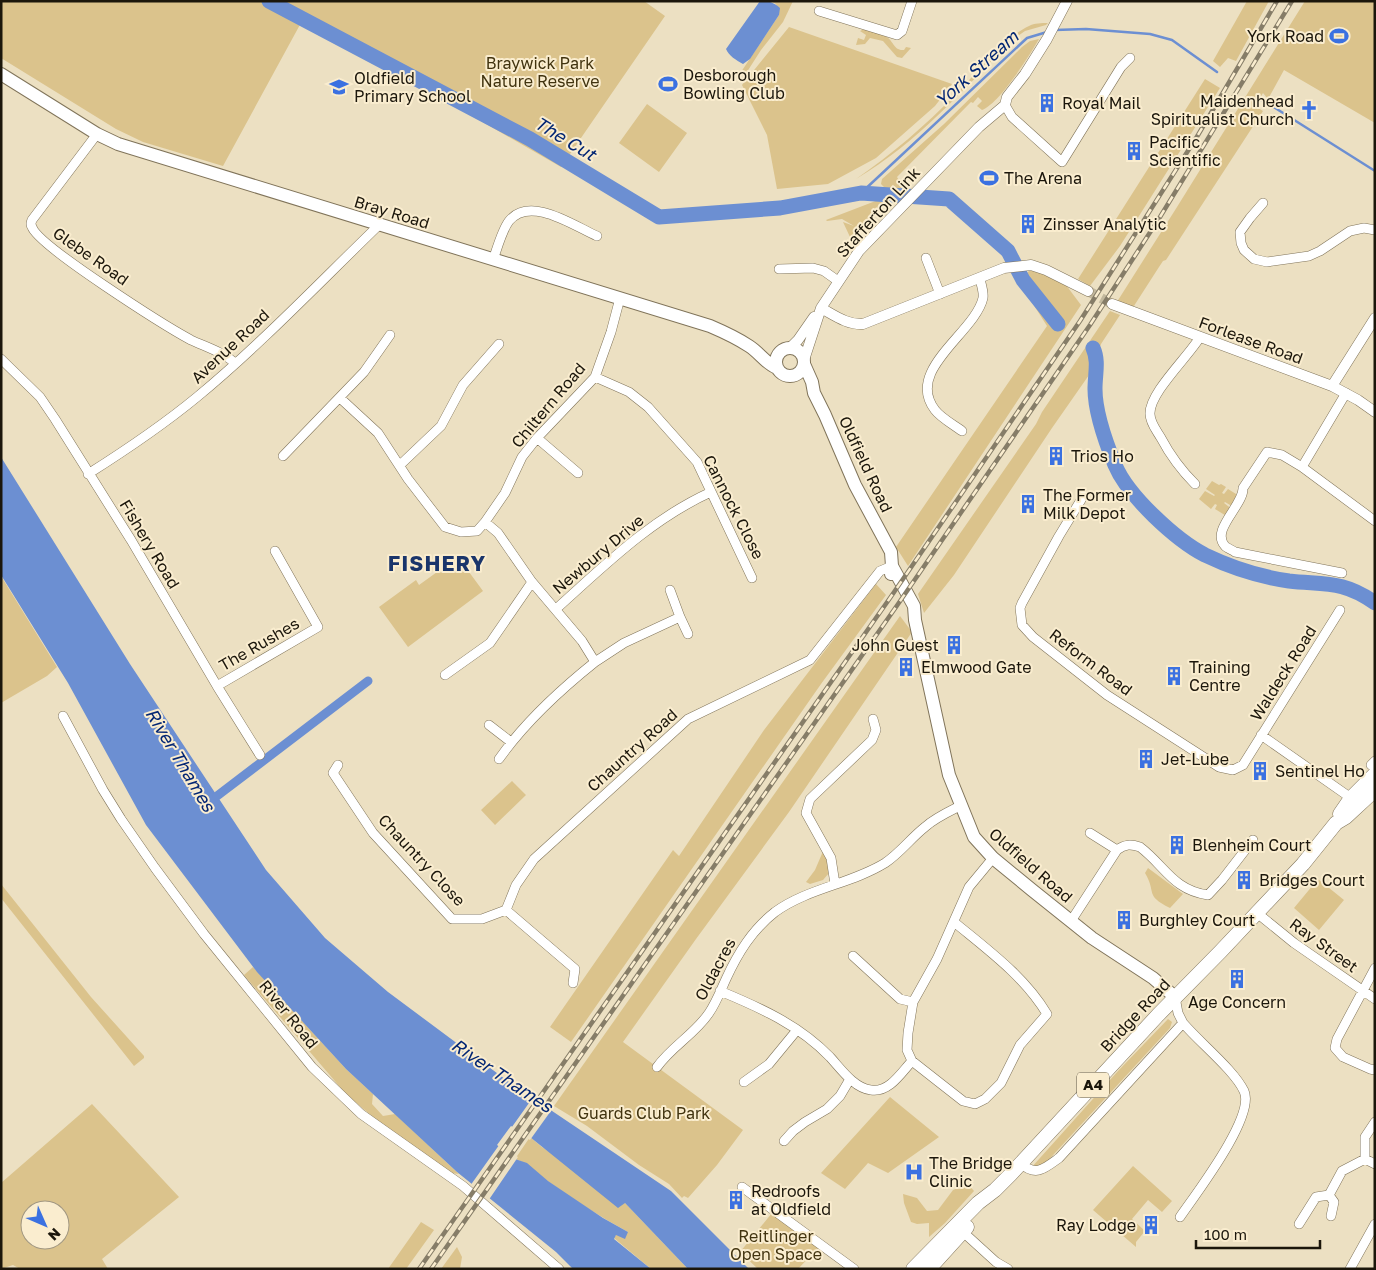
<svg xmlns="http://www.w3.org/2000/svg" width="1376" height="1270" viewBox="0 0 1376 1270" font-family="'Golos Text',sans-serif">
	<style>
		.green { fill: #dbc38c; fill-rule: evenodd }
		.water { fill: #6c8fd2 }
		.pier { fill: #ece0c2 }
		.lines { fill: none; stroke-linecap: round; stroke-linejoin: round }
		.stream { stroke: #6c8fd2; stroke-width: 2.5 }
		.canal { stroke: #6c8fd2; stroke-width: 9 }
		.river { stroke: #6c8fd2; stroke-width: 15 }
		.tertiary-tunnel { stroke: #c2b89d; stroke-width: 10; stroke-dasharray: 10 5; stroke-linecap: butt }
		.minor-casing { stroke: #80745a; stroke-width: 10 }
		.tertiary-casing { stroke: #80745a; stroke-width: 11 }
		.secondary-casing { stroke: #80745a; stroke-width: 14 }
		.primary-casing { stroke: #80745a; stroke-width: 15 }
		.minor { stroke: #fff; stroke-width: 9 }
		.tertiary { stroke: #fff; stroke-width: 10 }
		.secondary { stroke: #fff; stroke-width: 12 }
		.primary { stroke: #fff; stroke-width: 14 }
		.rail-casing { stroke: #867d68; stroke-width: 4.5 }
		.rail { stroke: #faedcf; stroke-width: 2.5; stroke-dasharray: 8; stroke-linecap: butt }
		.labels { text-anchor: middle; stroke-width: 4; stroke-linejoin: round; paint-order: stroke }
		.shield { fill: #faedcf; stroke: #5e5646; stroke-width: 1 }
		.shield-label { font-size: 15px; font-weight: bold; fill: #1b160b }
		.poi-label { font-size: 16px; fill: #1b160b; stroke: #faedcf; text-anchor: start }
		.park-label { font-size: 16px; fill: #41330f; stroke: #faedcf }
		.street-label { font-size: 16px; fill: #1b160b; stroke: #faedcf }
		.water-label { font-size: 18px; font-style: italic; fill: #042774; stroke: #faedcf }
		.district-label { font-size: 21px; font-weight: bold; letter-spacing: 1px; fill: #1a356b; stroke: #faedcf }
	</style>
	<rect width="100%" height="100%" fill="#ece0c2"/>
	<path class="green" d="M1,1H264L302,21L223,166L143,142L116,129L1,58Z
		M272,1H644L665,16L561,167Z
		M771,1H793L783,22L761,50L745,75L741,72L779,15L776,4Z
		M1247,1H1269L1236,61L1228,58L1220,67L1213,61Z
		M1305,1H1375V123L1284,70L1268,99L1263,93L1255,106L1263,111L1166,260L1163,261L1159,267L1132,309L1115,305L1177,207Z
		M1048,23L1046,25L1025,31L1012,40C963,90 917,143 856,179C892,154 925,126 956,94C975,75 1005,37 1029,26C1034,23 1042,23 1048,23Z
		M789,27L952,84L935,106L876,158L828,184L777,189L767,135L742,85Z
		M864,29C870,31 878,33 885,36C894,40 893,51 904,50L906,47L911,48L902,58L897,57L883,41L870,38L865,44L856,45L858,38L864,40L866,35L860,31Z
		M1039,39C1029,56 1000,103 982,110L977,106L982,101L978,97L973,103L971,102L897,177L901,184L905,180L908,183L903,189H886L881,184L882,179L944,124L1022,47L1030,41Z
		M1205,79L1220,88L1120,246L1090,286L1078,279Z
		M647,104L687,133L659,172L619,143Z
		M886,197L890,198L888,201L864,227H860L864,228L853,238L850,237L843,222L854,226L842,219L827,221L826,220Z
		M1029,271H1036L1063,281L1081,305L908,566L896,547L1047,326L1021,285L1025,275Z
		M1110,311L1120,315L1101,344L1089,375L1052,428L954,575L924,613L918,594L1036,424L1042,412Z
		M1212,481L1219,485L1221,484L1226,487L1222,493L1224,494L1228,489L1236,494L1238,499L1235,508L1225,502L1224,503L1233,510L1228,517L1215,509L1217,505L1215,504L1211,509L1199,499L1205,491L1214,496L1215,495L1206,489Z
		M458,557L483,591L408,647L379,607L416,580L419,585Z
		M1,576L57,667L47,676L1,703Z
		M876,584L886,595L821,684L571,1042L550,1027L673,850L679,856L764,730Z
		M900,616L912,632L789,812L696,939L623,1042L743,1130L717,1165L688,1198L684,1196L682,1198L669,1184L639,1165L587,1126L554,1106Z
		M512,781L526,795L495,825L481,810Z
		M824,849L829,863V873L823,880L810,884L806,882L815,870Z
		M1148,868L1183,894L1170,908C1144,895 1157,893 1145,873Z
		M1318,879L1344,900L1319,930L1294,908Z
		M1,884L91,997L144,1056V1058L134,1066L1,898Z
		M253,967L346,1069L373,1094L372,1104L383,1116L395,1114L459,1174L451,1173L386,1128L346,1094L244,975Z
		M1168,1019L1172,1022L1170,1028L1043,1166L1031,1168L1118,1071Z
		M890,1097L939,1137L888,1173L868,1163L845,1189L821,1173Z
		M92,1104L179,1197L102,1259L108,1269H20L13,1265L1,1269V1183ZM30,1210H60V1240H30Z
		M530,1137L542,1147L625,1203L688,1269H651L614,1238L616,1235L628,1232C601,1217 574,1200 549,1182C536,1173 530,1164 515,1159Z
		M1133,1166L1172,1201L1162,1212L1148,1200L1132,1219L1145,1231L1136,1242V1247L1093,1210Z
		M968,1184L974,1191L945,1223L929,1237V1223L917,1224L911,1222L904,1203L903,1194L917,1198L927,1211L938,1210L953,1190Z
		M772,1213L819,1247L798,1269H758L740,1252Z
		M421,1222L434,1230L406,1269H388Z
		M457,1247L462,1257L460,1269H441Z"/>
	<path class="water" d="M760,1C769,1 773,2 780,8L779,15L750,59L743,64C736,60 729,56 726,49Z
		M1,457L130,664L266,870L325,938L388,992L509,1082L671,1191L749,1269H688L625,1203L618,1208L530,1137L511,1126L497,1145L515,1159L527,1163L548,1181L603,1218L628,1232L625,1239L616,1235L614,1239L651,1269H573L556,1252L457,1172L346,1069L257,972L146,825L68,683L1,575Z"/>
	<path class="pier" d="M534,1096L553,1108L530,1140L512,1129L500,1145L518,1157L488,1201L470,1186Z"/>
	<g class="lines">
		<path class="stream" d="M1055,30L1086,29L1150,34L1172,40L1217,72
			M1258,99L1272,106L1375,171
			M861,193L1027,38L1047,32"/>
		<path class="canal" d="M217,796L368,681"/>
		<path class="river" d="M269,1L530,139L659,217L780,208L861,193L949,199L1008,251L1023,280L1058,324
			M1093,348C1099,361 1095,374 1095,389C1095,413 1106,443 1115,465C1128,496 1176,540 1205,555C1230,567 1261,577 1289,581C1324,585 1343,580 1375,603"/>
		<path class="tertiary-tunnel" d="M1088,291L1112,304"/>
		<g class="minor-casing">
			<path id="minor" d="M819,11L897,35L902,31L912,1
				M1005,105L1012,117L1062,162L1121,67L1130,58
				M97,134L32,220C31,223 30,224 32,227C38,246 167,327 191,340C206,347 223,352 235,363
				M1263,203L1250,218L1240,232L1241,243L1244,250L1254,259L1267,262L1309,256L1320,251L1350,231L1364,228L1375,230
				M926,258L940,294
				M493,260C497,249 502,230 509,221C530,195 574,226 597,236
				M779,269L813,268L824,271L838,281
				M1,359L40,397L55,419L131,540L217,686L260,755
				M595,377L629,392L648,407L697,462L752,578
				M1346,393L1302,467L1375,521
				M340,398L378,433L408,479L445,527L461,532L477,531L485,522L505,493L522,457L537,438L595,377L611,332L620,298
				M962,431C954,425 941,418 935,410C904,370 975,333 983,298C984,292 981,284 980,279
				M537,438L578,473
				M283,456L364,372L390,335
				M400,465L441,426L463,385L499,344
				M1302,467L1282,455L1267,452L1243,488C1244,505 1210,530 1225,546C1227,548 1232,550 1235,552L1342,573
				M88,474C126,450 163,425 197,397C260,345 320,282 379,225
				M1195,484C1182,471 1170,455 1161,438C1157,431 1150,423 1150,414C1149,393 1189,356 1200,337
				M1084,495L1059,536L1022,603L1020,608L1022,625L1033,637L1107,695L1219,767L1233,770L1243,765L1340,610
				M485,522L498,533L532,582L582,641L595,662L624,643L680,617
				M670,590L680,617L688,634
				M556,609C604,566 651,519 711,492
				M445,675L490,643L532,582
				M217,686L318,627L275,551
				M63,716L103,790L121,819L155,868L204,934L312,1067L361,1114L463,1186L559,1269
				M489,725L511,742
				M1261,735L1351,798
				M499,759C525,722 560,690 595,662
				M338,765L333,773L373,833L452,919H482L506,910L575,969L573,983
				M1371,765L1375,761
				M1090,833L1117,850
				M835,884L831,858L806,813L810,799L872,740L876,730L873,719
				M506,910L516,885L534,859L688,719L810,660L880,571L892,566
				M1257,913L1294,943L1375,999
				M1071,921L1117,850C1125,844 1131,844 1140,847C1165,866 1173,890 1208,895L1222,880L1253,840
				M954,922C988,950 1024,976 1047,1014L1020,1045L1001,1083L985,1099L975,1104L963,1101L940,1083L912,1061L907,1050L908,1033L913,1002L937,959L969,887L993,858
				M853,956L900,999L913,1002
				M1375,968L1337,1039L1335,1048L1343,1057L1370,1069L1375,1070
				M720,991C761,1008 799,1025 830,1057C841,1069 854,1088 871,1090C889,1093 901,1073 912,1061
				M1175,997L1178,1013L1183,1023C1200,1043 1234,1070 1244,1091C1256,1116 1195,1195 1180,1217
				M657,1067C672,1046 695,1034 709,1013C716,1003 721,990 726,979C738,953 752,930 775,912C808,888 851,884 885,863C900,853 911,838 925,827C935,818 948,812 960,806
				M744,1082L769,1064L797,1030
				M1375,1122L1365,1137V1159L1375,1164
				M784,1141L793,1131L805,1122L827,1109L840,1096L850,1079
				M1020,1163C1036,1177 1044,1169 1059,1158L1183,1023
				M742,1187L854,1269
				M1329,1195L1342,1171L1365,1159
				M1299,1224L1316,1197L1329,1195L1334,1202L1331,1216
				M963,1232L996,1262L1008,1269
				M1350,1269L1375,1224"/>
		</g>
		<g class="tertiary-casing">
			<path id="tertiary" d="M1112,304L1332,386L1358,400L1375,412
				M821,308C834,315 847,325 863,324L1004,268L1031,265L1046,270L1088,291
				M789,349L798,340L814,317
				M804,360L821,308L859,251L979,127L1005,105L1007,97L1025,74L1047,39L1067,1
				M1332,386L1375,318"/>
		</g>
		<g class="secondary-casing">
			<path id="secondary" d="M1,74L97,134L118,144L710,326C724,332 737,338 749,346C760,353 765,363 777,368
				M776 362a14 14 0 1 1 28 0a14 14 0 1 1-28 0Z
				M804,364L812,382L814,393L825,415L855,485L891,552L892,566L891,574
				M892,566L914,606L915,620L949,775L974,837L993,858L1032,890L1092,938L1153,978L1175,997"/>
		</g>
		<g class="primary-casing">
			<path id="primary" d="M1340,814L1351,798L1375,774
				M913,1269L978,1203L995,1190L1011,1174L1158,1015L1221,951L1303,864L1336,823L1346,817L1375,790
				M929,1269L967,1227"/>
		</g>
		<use href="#minor" class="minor"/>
		<use href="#tertiary" class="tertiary"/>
		<use href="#secondary" class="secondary"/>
		<use href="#primary" class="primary"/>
		<g class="rail-casing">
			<path id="rail" d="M419,1269L890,598L1080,321L1198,135L1277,1
				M431,1269L896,607L1090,325L1160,217L1292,1"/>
		</g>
		<use href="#rail" class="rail"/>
	</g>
	<defs>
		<g id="stadium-bare" transform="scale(1.5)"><path d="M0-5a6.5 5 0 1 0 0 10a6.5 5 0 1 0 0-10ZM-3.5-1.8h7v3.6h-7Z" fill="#3b71e1" stroke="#faedcf" stroke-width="2.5" paint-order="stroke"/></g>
		<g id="school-bare" transform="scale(1.5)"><path d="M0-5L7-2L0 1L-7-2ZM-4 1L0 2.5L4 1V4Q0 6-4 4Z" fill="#3b71e1" stroke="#faedcf" stroke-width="2.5" paint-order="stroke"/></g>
		<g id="building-bare" transform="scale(1.5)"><path d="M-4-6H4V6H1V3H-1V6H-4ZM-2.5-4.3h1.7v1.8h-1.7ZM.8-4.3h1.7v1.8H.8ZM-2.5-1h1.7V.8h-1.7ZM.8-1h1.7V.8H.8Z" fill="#3b71e1" stroke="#faedcf" stroke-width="2.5" paint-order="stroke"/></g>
		<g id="church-bare" transform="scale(1.5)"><path d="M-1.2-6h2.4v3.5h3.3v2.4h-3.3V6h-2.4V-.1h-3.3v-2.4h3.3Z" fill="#3b71e1" stroke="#faedcf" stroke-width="2.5" paint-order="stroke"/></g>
		<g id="hospital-bare" transform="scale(1.5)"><path d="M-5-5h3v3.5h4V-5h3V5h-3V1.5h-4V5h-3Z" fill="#3b71e1" stroke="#faedcf" stroke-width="2.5" paint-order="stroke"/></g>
	</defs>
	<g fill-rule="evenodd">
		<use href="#stadium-bare" x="1339" y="36"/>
		<use href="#stadium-bare" x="668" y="84"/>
		<use href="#school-bare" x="339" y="87"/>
		<use href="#building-bare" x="1047" y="103"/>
		<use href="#church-bare" x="1309" y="110"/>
		<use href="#building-bare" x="1134" y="151"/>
		<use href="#stadium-bare" x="989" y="178"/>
		<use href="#building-bare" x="1028" y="224"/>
		<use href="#building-bare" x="1056" y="456"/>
		<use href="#building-bare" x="1028" y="504"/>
		<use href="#building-bare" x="954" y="645"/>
		<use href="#building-bare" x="906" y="667"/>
		<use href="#building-bare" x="1174" y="676"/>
		<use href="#building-bare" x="1146" y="759"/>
		<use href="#building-bare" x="1260" y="771"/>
		<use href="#building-bare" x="1177" y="845"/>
		<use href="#building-bare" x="1244" y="880"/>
		<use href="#building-bare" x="1124" y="920"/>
		<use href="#building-bare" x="1237" y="979"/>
		<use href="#hospital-bare" x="914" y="1172"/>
		<use href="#building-bare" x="736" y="1200"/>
		<use href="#building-bare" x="1151" y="1225"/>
	</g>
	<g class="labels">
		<rect class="shield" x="1077" y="1072.5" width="32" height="25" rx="4"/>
		<g class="shield-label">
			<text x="1093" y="1090">A4</text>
		</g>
		<g class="poi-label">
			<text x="1324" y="42" text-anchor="end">York Road</text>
			<text x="683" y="81">Desborough<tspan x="683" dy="18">Bowling Club</tspan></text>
			<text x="354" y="84">Oldfield<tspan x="354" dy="18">Primary School</tspan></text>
			<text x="1294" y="107" text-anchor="end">Maidenhead<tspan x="1294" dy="18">Spiritualist Church</tspan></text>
			<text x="1062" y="109">Royal Mail</text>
			<text x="1149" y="148">Pacific<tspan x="1149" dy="18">Scientific</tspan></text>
			<text x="1004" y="184">The Arena</text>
			<text x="1043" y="230">Zinsser Analytic</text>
			<text x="1071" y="462">Trios Ho</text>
			<text x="1043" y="501">The Former<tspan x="1043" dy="18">Milk Depot</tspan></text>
			<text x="939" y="651" text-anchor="end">John Guest</text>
			<text x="921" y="673">Elmwood Gate</text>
			<text x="1189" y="673">Training<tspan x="1189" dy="18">Centre</tspan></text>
			<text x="1161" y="765">Jet-Lube</text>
			<text x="1275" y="777">Sentinel Ho</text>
			<text x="1192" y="851">Blenheim Court</text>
			<text x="1259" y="886">Bridges Court</text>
			<text x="1139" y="926">Burghley Court</text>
			<text x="1237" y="1008" text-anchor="middle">Age Concern</text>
			<text x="929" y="1169">The Bridge<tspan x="929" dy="18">Clinic</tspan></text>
			<text x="751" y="1197">Redroofs<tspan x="751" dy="18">at Oldfield</tspan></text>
			<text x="1136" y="1231" text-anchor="end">Ray Lodge</text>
		</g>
		<g class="park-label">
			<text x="540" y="69">Braywick Park<tspan x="540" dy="18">Nature Reserve</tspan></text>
			<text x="644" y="1119">Guards Club Park</text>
			<text x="776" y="1242">Reitlinger<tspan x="776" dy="18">Open Space</tspan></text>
		</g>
		<g class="street-label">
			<text transform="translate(392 212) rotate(17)" y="6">Bray Road</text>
			<text transform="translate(878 212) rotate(-48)" y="6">Stafferton Link</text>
			<text transform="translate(91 256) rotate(35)" y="6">Glebe Road</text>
			<text transform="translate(1251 340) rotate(20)" y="6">Forlease Road</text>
			<text transform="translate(230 346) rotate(-43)" y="6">Avenue Road</text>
			<text transform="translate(548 405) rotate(-50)" y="6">Chiltern Road</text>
			<text transform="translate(866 464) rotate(65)" y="6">Oldfield Road</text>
			<text transform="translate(734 507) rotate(63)" y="6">Cannock Close</text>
			<text transform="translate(150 544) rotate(59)" y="6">Fishery Road</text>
			<text transform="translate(598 554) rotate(-40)" y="6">Newbury Drive</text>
			<text transform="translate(259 644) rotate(-30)" y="6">The Rushes</text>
			<text transform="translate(1091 662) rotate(37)" y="6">Reform Road</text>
			<text transform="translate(1283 673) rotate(-58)" y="6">Waldeck Road</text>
			<text transform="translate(632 750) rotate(-42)" y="6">Chauntry Road</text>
			<text transform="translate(422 860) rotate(47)" y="6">Chauntry Close</text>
			<text transform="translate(1031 865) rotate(41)" y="6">Oldfield Road</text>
			<text transform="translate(1324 945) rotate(36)" y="6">Ray Street</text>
			<text transform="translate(715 969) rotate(-62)" y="6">Oldacres</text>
			<text transform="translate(289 1014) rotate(51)" y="6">River Road</text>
			<text transform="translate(1135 1015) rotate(-47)" y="6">Bridge Road</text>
		</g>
		<g class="water-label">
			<text transform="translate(977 69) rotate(-42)" y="6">York Stream</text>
			<text transform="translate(565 139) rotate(31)" y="6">The Cut</text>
			<text transform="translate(180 760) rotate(59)" y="6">River Thames</text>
			<text transform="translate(502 1076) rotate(34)" y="6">River Thames</text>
		</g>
		<g class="district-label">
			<text x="437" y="571">FISHERY</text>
		</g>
	</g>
	<rect width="1376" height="1270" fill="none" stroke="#1b160b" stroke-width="5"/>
	<g transform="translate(45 1225) rotate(135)"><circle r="24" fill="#faedcf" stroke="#a19781"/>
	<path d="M0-4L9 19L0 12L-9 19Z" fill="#3b71e1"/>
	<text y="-8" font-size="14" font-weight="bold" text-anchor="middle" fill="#1b160b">N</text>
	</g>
	<path d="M1196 1240v8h124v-8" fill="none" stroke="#1b160b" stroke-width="2.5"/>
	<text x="1204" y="1240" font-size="15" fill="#1b160b" stroke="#faedcf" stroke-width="4" paint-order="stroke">100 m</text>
</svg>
